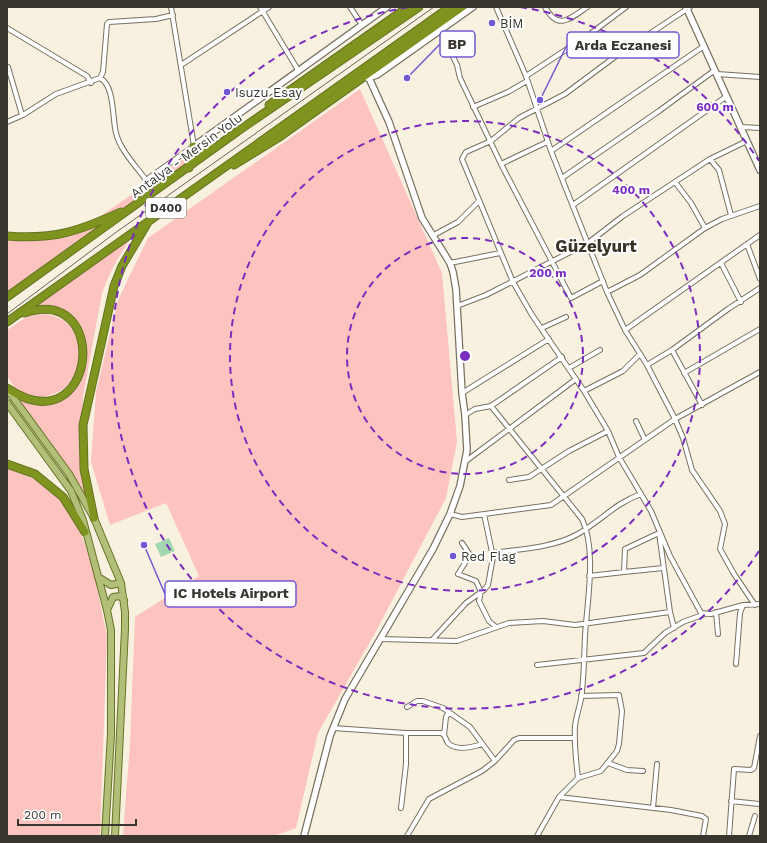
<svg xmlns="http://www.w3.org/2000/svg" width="767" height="843" viewBox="0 0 767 843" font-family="'Work Sans',sans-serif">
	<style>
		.green { fill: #fdc3be }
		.water { fill: #a3d7b0 }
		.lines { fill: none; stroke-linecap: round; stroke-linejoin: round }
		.street-casing { stroke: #777162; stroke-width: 6 }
		.secondary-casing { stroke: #777162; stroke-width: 8 }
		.primary-casing { stroke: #667324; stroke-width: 8 }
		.highway-casing { stroke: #667324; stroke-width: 9 }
		.street { stroke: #fff; stroke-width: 4 }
		.secondary { stroke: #fff; stroke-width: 5.5 }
		.primary { stroke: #b2bf78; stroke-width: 6 }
		.highway { stroke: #7f941e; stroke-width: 7 }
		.tram { stroke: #68645c; stroke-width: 1 }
		.ring { fill: none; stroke: #7b2cbf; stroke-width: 2; stroke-dasharray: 7 5 }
		.poi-dot { fill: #7259d3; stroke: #fefefe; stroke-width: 1.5 }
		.labels { text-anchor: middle; stroke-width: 4; stroke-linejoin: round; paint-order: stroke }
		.shield { fill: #fefefe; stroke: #74726e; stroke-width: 1 }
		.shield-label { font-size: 12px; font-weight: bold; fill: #393630 }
		.poi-label { font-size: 13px; fill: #393630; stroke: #fefefe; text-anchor: start }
		.street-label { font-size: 13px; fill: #393630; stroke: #fefefe }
		.district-label { font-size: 17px; font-weight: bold; fill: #393326; stroke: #fefefe }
		.centre { fill: #7b2cbf; stroke: #fefefe; stroke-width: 2 }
		.ring-label { font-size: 12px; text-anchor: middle; font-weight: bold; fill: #7b2cbf; stroke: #fefefe; stroke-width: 4; stroke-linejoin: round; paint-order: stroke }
		.leader { fill: none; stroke: #7259d3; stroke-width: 1.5 }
		.callout-dot { fill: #7259d3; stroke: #fefefe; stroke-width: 1.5 }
		.callout { fill: #fefefe; stroke: #7259d3; stroke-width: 1.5 }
		.callout-label { font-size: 14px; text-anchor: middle; font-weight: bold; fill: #393630 }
	</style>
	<rect width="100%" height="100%" fill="#f8f1e0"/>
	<path class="green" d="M360,89L442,273L457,442L446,498L375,633L318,733L296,828L274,836H123L130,743L135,617L199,576L166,503L110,525L91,462L96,392L118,300L148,238Z
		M186,157L188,158L187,164L130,205L92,222Z
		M100,226L7,293V239L35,241L69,237Z
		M131,237L112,269L102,293L83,397L80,455L86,496L68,467L15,396C22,400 32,405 40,405C45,406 53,402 57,400C62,397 70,395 73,391C95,370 91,323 62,310C53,306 44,306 35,306Z
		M44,314C54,316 62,318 69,325C86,339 82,368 69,384C64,391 50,396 41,397C34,398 24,393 17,391L7,376V330L28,316Z
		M7,468L36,480L50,490L67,508L80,530L93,569L107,636L100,836H7Z"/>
	<path class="water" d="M169,538L175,551L161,557L155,544Z"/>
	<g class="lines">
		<g class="street-casing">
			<path id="street" d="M260,7L298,70
				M350,7L362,25
				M496,7L526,76L551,151L607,292L625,330L647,365L675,419L683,438L692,470L720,511L725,524L720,549L734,574L755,605
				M545,7C558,31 570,19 587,7
				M690,7L616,56L565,94L519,118L491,141L466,152L462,159L513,282L532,315L584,391L608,431L619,457L651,511L670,556L701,613L711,614L743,605L760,604
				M7,28L87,76L91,83
				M440,30L457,65L460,78L501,164L571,298L603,281
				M181,65L269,7
				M8,67L22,115
				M717,74L760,77
				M526,76L590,34L626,7
				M100,78C115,86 112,118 116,133C120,150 136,166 146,180L194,146L171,7
				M473,107L508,92L527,81
				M7,122L23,115L56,94L100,78L103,72L107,24L109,22L156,19L173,15
				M741,127L760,128
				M551,151L704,46
				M710,159L719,170L731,215
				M501,164L547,142
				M562,178L659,111L715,70
				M675,182L691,203L705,228
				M573,205L727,96
				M432,236L458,222L479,201
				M747,244L760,279
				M450,263L500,253
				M721,263L741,302
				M607,292L640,275L705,228L722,219L760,206
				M457,306L486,295L588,243L623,216L710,159L747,141
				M542,328L566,317
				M625,330L760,235
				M672,350L702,405
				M647,365L672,350L728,309L760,288
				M569,368L600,350
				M684,373L760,329
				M584,391L623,371L640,354
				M462,393L549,339
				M491,406L582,519C597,550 587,602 585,636C584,657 584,679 581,699C579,709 576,717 575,726C574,743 576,761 578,778L559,797L537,836
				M465,415L475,409L491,406L562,357
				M636,421L645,440
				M466,461L576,379
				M509,480L529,477L569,451L608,431
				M450,514L462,517L551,505L675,419L760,372
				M462,543L470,555L458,574L476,581L481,592L479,601L489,621L496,627
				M492,553C519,549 552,548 576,535C600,522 615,503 641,494
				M624,572L663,568
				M589,576L624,572L625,549L659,533L670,612L674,628
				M716,612L718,634
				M380,639L457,641L509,623L543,621L575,625L670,612
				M432,640L466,603L484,590L488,585L493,557L484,514
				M736,664L740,613L743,605
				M537,665L644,653L665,633L683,622L705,614
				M407,707L417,701H423L443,708L470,727L495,761
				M333,728L406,733H441C446,735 445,739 448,743C456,751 473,747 482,744
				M444,735L446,717L449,712
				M608,763L627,770L643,771
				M578,778L601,771L617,751L619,744L622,711L619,695L581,696
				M559,797L671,810L702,816L706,819L703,836
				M731,801L759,804
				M401,808L406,764V733
				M653,808L657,764
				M407,836L429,799L482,771L495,761L514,740L519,738H574
				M729,836L734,769L751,770L754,768L760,736
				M749,836L755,816"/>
		</g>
		<g class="secondary-casing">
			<path id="secondary" d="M686,7L760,170
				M367,78L377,75L473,7
				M194,146L387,7
				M304,836L330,736L345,699L433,549L450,514L460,486L467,450L465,415L462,393L456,289L453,272L450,263L422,218L389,122L369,78"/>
		</g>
		<g class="primary-casing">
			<path id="primary" d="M7,389L69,474L94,518L121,583L125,612V629L115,836
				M7,403L71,491L83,520L107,610L111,630V734L105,836
				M98,577L111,585L121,583
				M107,610L113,597L120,596L124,600"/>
		</g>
		<g class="highway-casing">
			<path id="highway" d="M269,105L408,7
				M234,165L278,138L462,7
				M189,168L194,146L200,150L212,148
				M7,236C54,240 79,231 121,212
				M7,297L238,131L419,7
				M7,322L450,7
				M7,388C96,448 113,283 24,313
				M7,464L35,474L63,497L85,532
				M94,518L84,469L83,425L114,286L122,266L147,224"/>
		</g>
		<use href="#street" class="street"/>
		<use href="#secondary" class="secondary"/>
		<use href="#primary" class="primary"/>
		<use href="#highway" class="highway"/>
		<path class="tram" d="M7,314L115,233L434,7"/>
	</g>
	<g class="ring">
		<circle cx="465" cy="356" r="118"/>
		<circle cx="465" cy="356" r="235"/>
		<path d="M759 551A353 353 0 1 1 410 7M520 7A353 353 0 0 1 759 161"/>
	</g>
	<g class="poi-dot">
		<circle cx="492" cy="23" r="4"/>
		<circle cx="227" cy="92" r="4"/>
		<circle cx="453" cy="556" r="4"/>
	</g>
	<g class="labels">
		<rect class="shield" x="146" y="198" width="40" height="20" rx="3"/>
		<g class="shield-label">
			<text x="166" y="212">D400</text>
		</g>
		<g class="poi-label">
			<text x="500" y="28">BİM</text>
			<text x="235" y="97">Isuzu Esay</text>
			<text x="461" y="561">Red Flag</text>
		</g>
		<g class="street-label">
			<text transform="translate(186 155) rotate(-36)" y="5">Antalya - Mersin Yolu</text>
		</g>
		<g class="district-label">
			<text x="596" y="252">Güzelyurt</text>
		</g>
	</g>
	<circle cx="465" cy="356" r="6" class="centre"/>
	<g class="ring-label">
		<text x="715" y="111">600 m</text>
		<text x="631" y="194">400 m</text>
		<text x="548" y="277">200 m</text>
	</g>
	<path class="leader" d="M407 78L440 44M540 100L567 45M144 545L165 594"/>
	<g class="callout-dot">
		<circle cx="407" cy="78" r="4"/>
		<circle cx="540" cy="100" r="4"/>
		<circle cx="144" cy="545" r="4"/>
	</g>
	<g class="callout">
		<rect x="440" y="31" width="35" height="26" rx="4"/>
		<rect x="567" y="32" width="112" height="26" rx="4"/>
		<rect x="165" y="581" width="131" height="26" rx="4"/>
	</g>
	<g class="callout-label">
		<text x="457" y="49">BP</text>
		<text x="623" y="50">Arda Eczanesi</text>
		<text x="231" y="598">IC Hotels Airport</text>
	</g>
	<rect width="767" height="843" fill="none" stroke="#393630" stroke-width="16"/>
	<path d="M18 819v6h118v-6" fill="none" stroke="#393630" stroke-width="2"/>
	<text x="24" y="819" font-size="12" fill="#393630" stroke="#fefefe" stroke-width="3" paint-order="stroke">200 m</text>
</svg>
